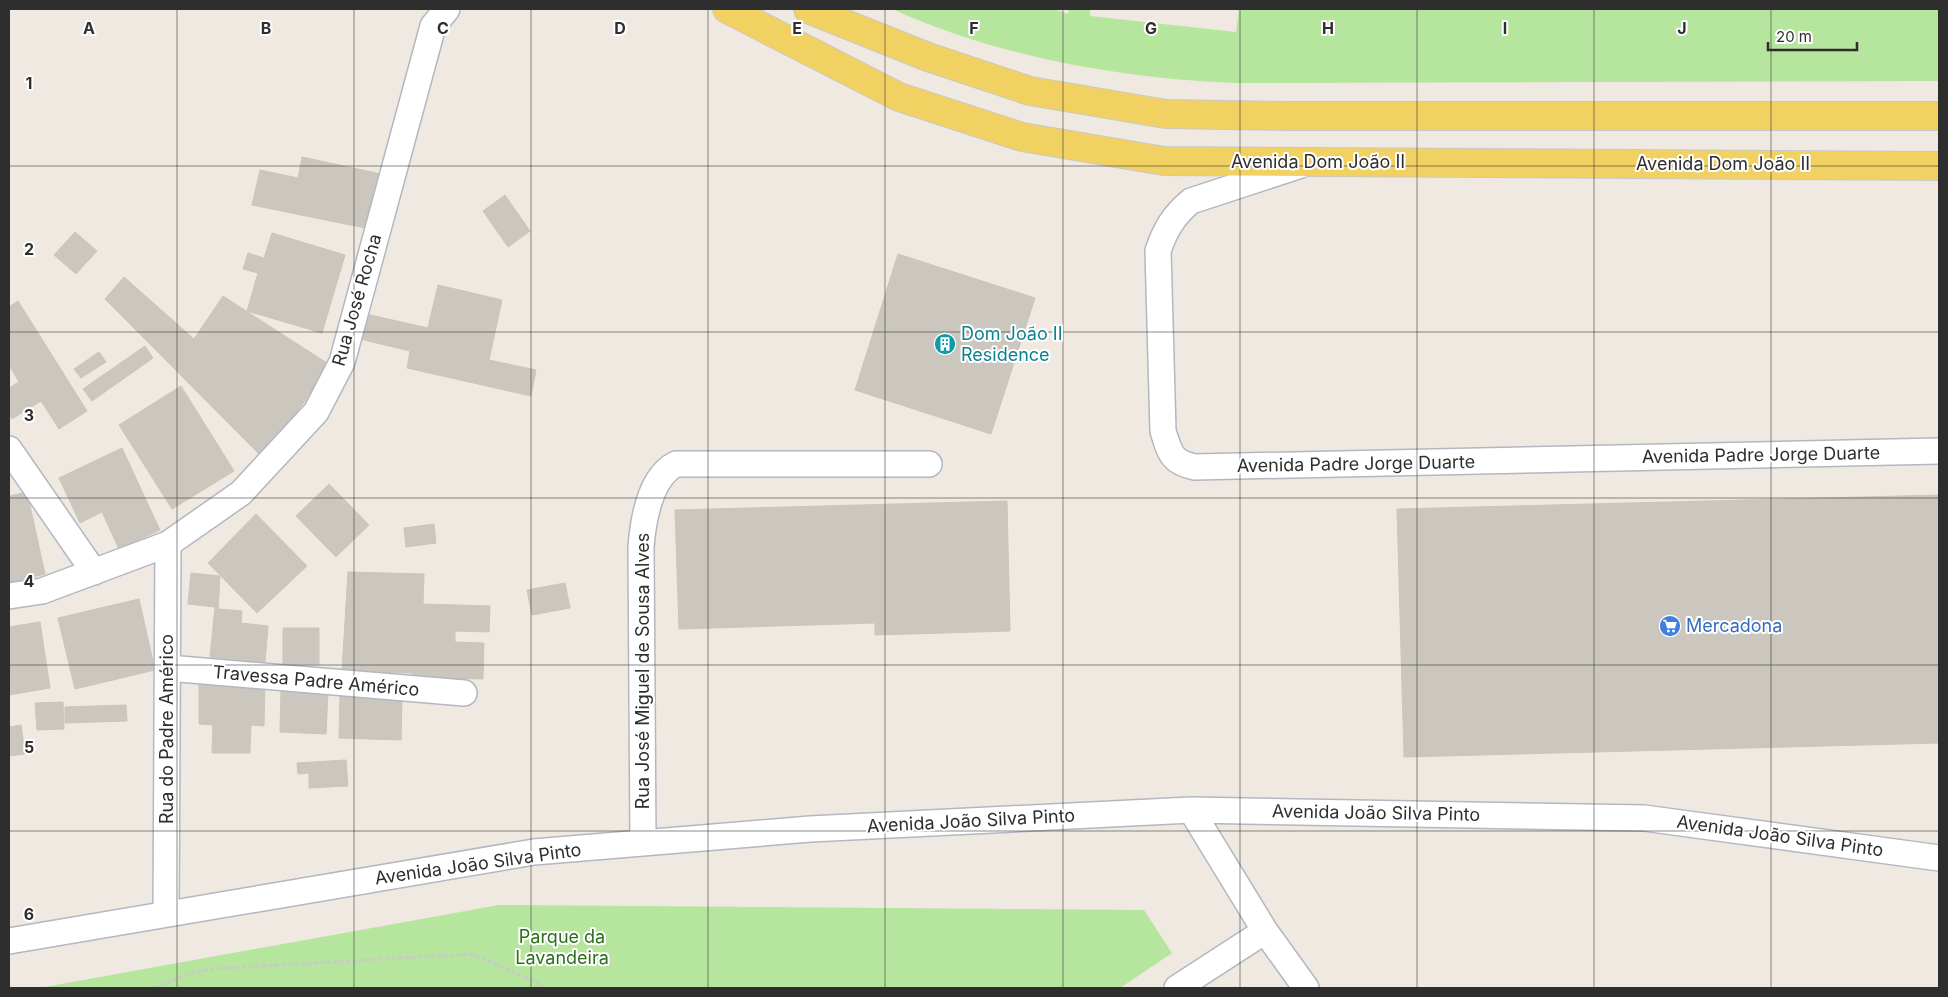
<svg xmlns="http://www.w3.org/2000/svg" width="1948" height="997" viewBox="0 0 1948 997" font-family="Inter,sans-serif">
	<style>
		.green { fill: #b6e59e }
		.building { fill: #cbc7bf; stroke: #cbc5ba }
		.lines { fill: none; stroke-linecap: round; stroke-linejoin: round }
		.street-casing { stroke: #b4b7c1; stroke-width: 28 }
		.primary-casing { stroke: #c9c9c9; stroke-width: 30 }
		.path { stroke: #c9c9c9; stroke-width: 3; stroke-dasharray: 4 2.5; stroke-linecap: butt }
		.street { stroke: #fff; stroke-width: 25 }
		.primary { stroke: #f2d163; stroke-width: 28 }
		.grid { fill: none; stroke: #2e2e2e; stroke-width: 1; stroke-opacity: 0.55 }
		.labels { text-anchor: middle; stroke-width: 4; stroke-linejoin: round; paint-order: stroke }
		.street-label { font-size: 18px; fill: #2e2e2e; stroke: #fff }
		.culture-label { font-size: 18px; fill: #0d838f; stroke: #fff; text-anchor: start }
		.shop-label { font-size: 18px; fill: #366cbe; stroke: #fff; text-anchor: start }
		.park-label { font-size: 18px; fill: #2c6e1b; stroke: #fff }
		.grid-label { font-size: 16px; text-anchor: middle; font-weight: bold; fill: #2e2e2e; stroke: #fff; stroke-width: 4; stroke-linejoin: round; paint-order: stroke }
	</style>
	<rect width="100%" height="100%" fill="#efe9e1"/>
	<path class="green" d="M892,9H1053L1068,14L1069,9H1090V16L1236,32L1239,9H1939V81L1234,83C1118,78 999,57 892,9Z
		M499,905L1144,910L1172,953L1120,988H39Z"/>
	<path class="building" d="M302,157L381,174L370,229L252,205L260,170L298,178Z
		M505,195L530,231L508,247L483,211Z
		M75,232L97,251L76,274L54,255Z
		M272,233L345,255L322,333L247,311L258,273L243,269L248,253L264,258Z
		M898,254L1035,298L991,434L855,390Z
		M124,277L194,339L223,296L330,365L264,459L105,299Z
		M438,285L502,300L489,360L536,370L531,396L407,368L410,351L360,339L366,314L428,328Z
		M18,301L87,411L59,429L41,401L12,419L9,414V388L19,382L9,365V307Z
		M145,346L153,358L92,401L83,389Z
		M99,352L106,362L81,378L74,369Z
		M181,386L234,471L172,509L119,425Z
		M122,448L160,530L119,549L102,512L80,523L59,478Z
		M329,484L369,525L336,557L296,516Z
		M27,492L45,574L9,583V496Z
		M1939,495V743L1404,757L1397,509Z
		M1007,501L1010,631L875,635V623L679,629L675,510Z
		M256,514L307,566L257,613L208,563Z
		M434,524L436,543L406,547L404,528Z
		M348,572L424,574L423,604L490,606L489,632L455,631V642L484,643L483,679L412,677V673L342,671Z
		M191,573L220,576L218,609L242,611L241,623L268,626L265,662L210,657L215,607L188,604Z
		M565,583L570,608L532,615L527,590Z
		M139,599L155,670L75,689L58,618Z
		M40,622L50,688L9,695V627Z
		M283,628H319V664H283Z
		M199,682L265,683L264,726L251,725L250,753H212L213,725L199,724Z
		M281,690L328,691L326,734L280,732Z
		M340,696L402,698L401,740L339,738Z
		M63,702L64,729L37,730L35,703Z
		M126,705L127,721L65,723V707Z
		M21,725L25,754L9,756V727Z
		M346,760L348,786L309,788V773L298,774L297,763Z"/>
	<g class="lines">
		<g class="street-casing">
			<path id="street" d="M1301,165L1191,201C1173,216 1165,230 1158,251L1163,431C1170,453 1171,462 1195,467L1939,451
				M9,449L94,572
				M9,596L42,591L168,544L241,493L316,412L342,362L433,26L447,9
				M168,668L464,693
				M1191,810L1265,931L1306,988
				M643,843L641,547C643,521 650,477 676,464H929
				M166,914L168,544
				M9,941L534,852L810,829L1191,810L1644,818L1939,858
				M1177,988L1265,931"/>
		</g>
		<g class="primary-casing">
			<path id="primary" d="M727,9L899,97L1022,137L1164,161L1939,166
				M808,9L928,57L1030,91L1166,114L1287,116H1939"/>
		</g>
		<path class="path" d="M155,988L190,973L211,969L472,954L536,982L543,988"/>
		<use href="#street" class="street"/>
		<use href="#primary" class="primary"/>
	</g>
	<path class="grid" d="M177,9V988M354,9V988M531,9V988M708,9V988M885,9V988M1063,9V988M1240,9V988M1417,9V988M1594,9V988M1771,9V988M9,166H1939M9,332H1939M9,498H1939M9,665H1939M9,831H1939"/>
	<defs>
		<g id="building-disc" transform="scale(1.125)"><circle r="9.5" fill="#0f9aa8" stroke="#fff"/><path d="M-4-6H4V6H1V3H-1V6H-4ZM-2.5-4.3h1.7v1.8h-1.7ZM.8-4.3h1.7v1.8H.8ZM-2.5-1h1.7V.8h-1.7ZM.8-1h1.7V.8H.8Z" fill="#fff"/></g>
		<g id="supermarket-disc" transform="scale(1.125)"><circle r="9.5" fill="#3f7fe0" stroke="#fff"/><path d="M-6-5.5h2.5l.6 2H6L4.5 2H-2.5L-4.4-4H-6ZM-1.5 3.2a1.3 1.3 0 1 0 .1 0ZM3 3.2a1.3 1.3 0 1 0 .1 0Z" fill="#fff"/></g>
	</defs>
	<g fill-rule="evenodd">
		<use href="#building-disc" x="945" y="344"/>
		<use href="#supermarket-disc" x="1670" y="626"/>
	</g>
	<g class="labels">
		<g class="street-label">
			<text x="1318" y="168">Avenida Dom João II</text>
			<text x="1723" y="170">Avenida Dom João II</text>
			<text transform="translate(357 300) rotate(-74)" y="6">Rua José Rocha</text>
			<text transform="translate(1761 455) rotate(-1)" y="6">Avenida Padre Jorge Duarte</text>
			<text transform="translate(1356 464) rotate(-1)" y="6">Avenida Padre Jorge Duarte</text>
			<text transform="translate(643 671) rotate(-90)" y="6">Rua José Miguel de Sousa Alves</text>
			<text transform="translate(316 681) rotate(5)" y="6">Travessa Padre Américo</text>
			<text transform="translate(167 729) rotate(-90)" y="6">Rua do Padre Américo</text>
			<text transform="translate(1376 813) rotate(1)" y="6">Avenida João Silva Pinto</text>
			<text transform="translate(971 821) rotate(-3)" y="6">Avenida João Silva Pinto</text>
			<text transform="translate(1780 836) rotate(8)" y="6">Avenida João Silva Pinto</text>
			<text transform="translate(478 864) rotate(-8)" y="6">Avenida João Silva Pinto</text>
		</g>
		<g class="culture-label">
			<text x="961" y="340">Dom João II<tspan x="961" dy="21">Residence</tspan></text>
		</g>
		<g class="shop-label">
			<text x="1686" y="632">Mercadona</text>
		</g>
		<g class="park-label">
			<text x="562" y="943">Parque da<tspan x="562" dy="21">Lavandeira</tspan></text>
		</g>
	</g>
	<g class="grid-label">
		<text x="89" y="34">A</text>
		<text x="266" y="34">B</text>
		<text x="443" y="34">C</text>
		<text x="620" y="34">D</text>
		<text x="797" y="34">E</text>
		<text x="974" y="34">F</text>
		<text x="1151" y="34">G</text>
		<text x="1328" y="34">H</text>
		<text x="1505" y="34">I</text>
		<text x="1682" y="34">J</text>
		<text x="29" y="89">1</text>
		<text x="29" y="255">2</text>
		<text x="29" y="421">3</text>
		<text x="29" y="587">4</text>
		<text x="29" y="753">5</text>
		<text x="29" y="920">6</text>
	</g>
	<rect width="1948" height="997" fill="none" stroke="#2e2e2e" stroke-width="20"/>
	<path d="M1768 42v8h89v-8" fill="none" stroke="#2e2e2e" stroke-width="2.5"/>
	<text x="1776" y="42" font-size="15" fill="#2e2e2e" stroke="#ffffff" stroke-width="4" paint-order="stroke">20 m</text>
</svg>
